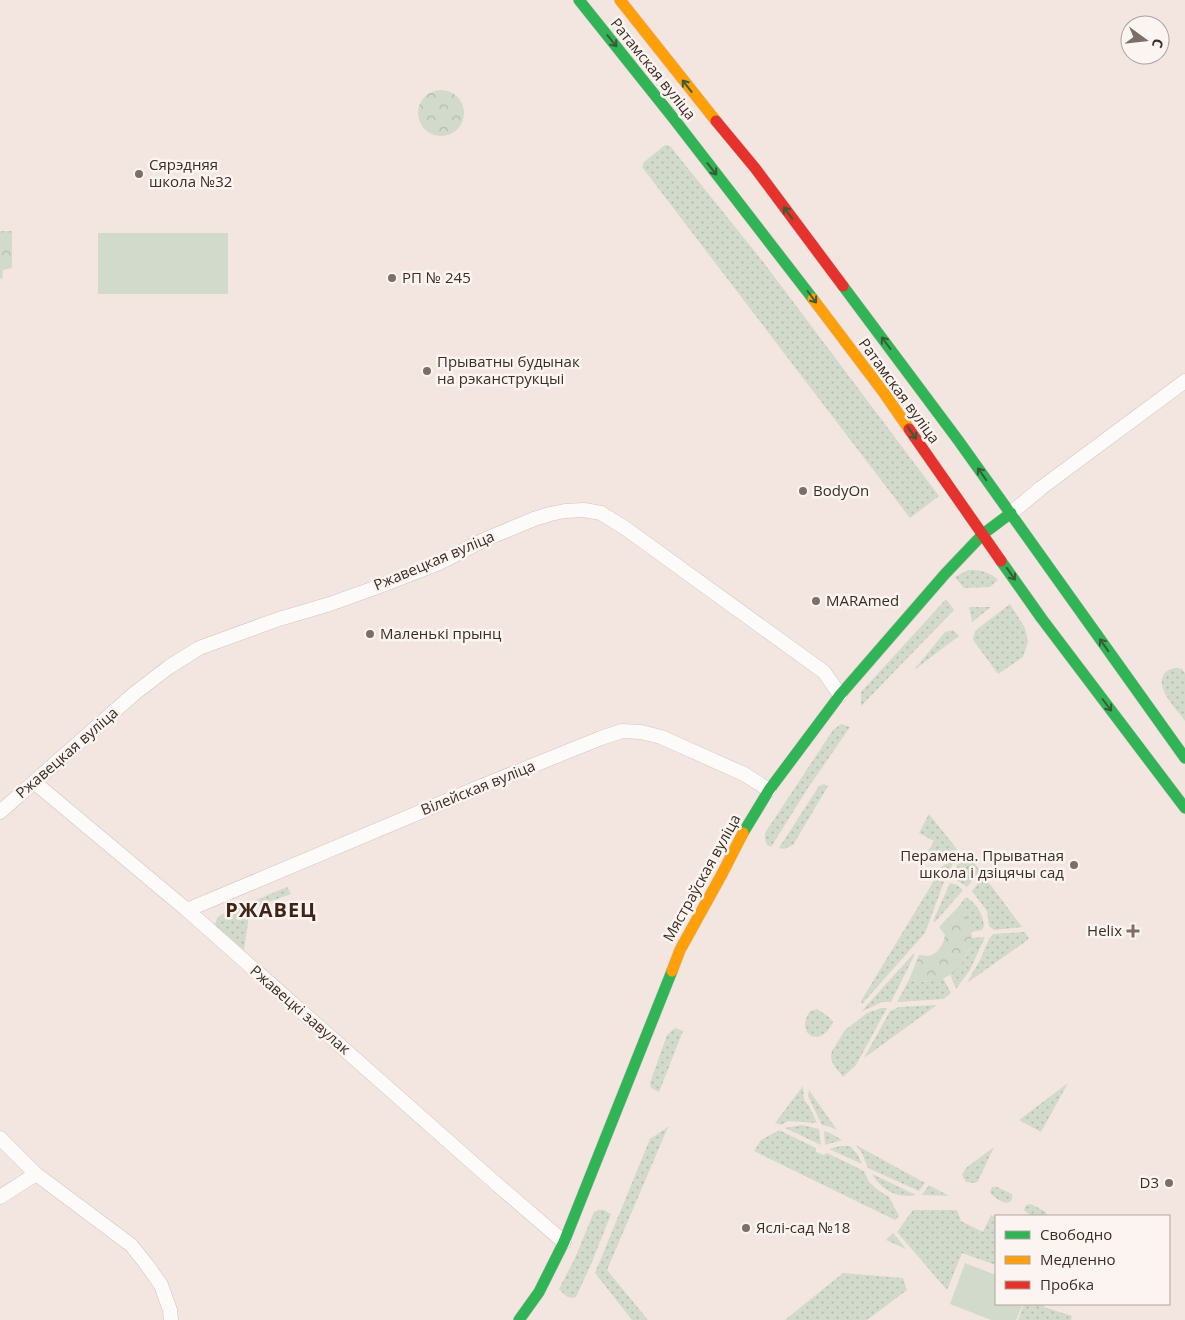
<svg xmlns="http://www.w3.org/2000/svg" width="1185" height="1320" viewBox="0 0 1185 1320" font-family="'Open Sans',sans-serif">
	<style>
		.grass { fill: url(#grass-dots) }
		.park { fill: url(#park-crowns) }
		.pitch { fill: #d1dacb }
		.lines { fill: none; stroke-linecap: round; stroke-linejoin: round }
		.street-casing { stroke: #d2c4c0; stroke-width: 15 }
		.fast-casing { stroke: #d2c4c0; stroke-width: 12 }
		.slow-casing { stroke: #d2c4c0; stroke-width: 12 }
		.jam-casing { stroke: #d2c4c0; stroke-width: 12 }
		.street { stroke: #fdfbfa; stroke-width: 14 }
		.fast { stroke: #30b455; stroke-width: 11 }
		.slow { stroke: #ff9f0a; stroke-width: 11 }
		.jam { stroke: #e5322d; stroke-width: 11 }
		.oneway { stroke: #385c37 }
		.poi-dot { fill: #7c6e68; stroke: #fcf4f0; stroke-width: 2 }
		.labels { text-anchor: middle; stroke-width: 5; stroke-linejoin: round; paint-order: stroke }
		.street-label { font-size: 15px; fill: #3c2d27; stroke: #fcf4f0 }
		.poi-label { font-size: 15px; fill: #3c2d27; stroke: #fcf4f0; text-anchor: start }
		.district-label { font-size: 20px; font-weight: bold; letter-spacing: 1px; fill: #412418; stroke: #fcf4f0 }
	</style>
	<defs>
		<pattern id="grass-dots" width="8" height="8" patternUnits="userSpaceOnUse" patternTransform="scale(1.25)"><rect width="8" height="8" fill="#d1dacb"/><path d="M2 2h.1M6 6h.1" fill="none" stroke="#b4bbae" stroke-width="1.8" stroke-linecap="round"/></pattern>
		<pattern id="park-crowns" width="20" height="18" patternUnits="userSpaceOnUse" patternTransform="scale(1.25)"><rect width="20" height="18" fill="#d1dacb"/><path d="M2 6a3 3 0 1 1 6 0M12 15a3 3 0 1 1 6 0" fill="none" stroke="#b4bbae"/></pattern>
	</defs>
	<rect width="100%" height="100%" fill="#f3e6e1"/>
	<path class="grass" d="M665,145L670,146L764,263L939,496L910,518L642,167L644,162Z
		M968,570C980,570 989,571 998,580L990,587L964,588L955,577Z
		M946,599L954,610L861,706V692Z
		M1010,604L1025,628L1028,642L1023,657L998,674L973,640L975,631Z
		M969,607H991L972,622Z
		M953,630L959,636L914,670L945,632Z
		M1176,668L1182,669L1185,673V721C1177,710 1156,689 1163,676C1166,670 1170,669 1176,668Z
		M841,724L850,727L808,788L771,847L767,845L765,839V833L833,730Z
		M824,784L828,786L793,845L784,849L779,848L819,786Z
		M929,814L957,849L940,859L928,852L934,841L919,833Z
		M966,852L980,871L967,887L960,882L952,879L962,853Z
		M955,859L947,877L936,873L939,868Z
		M984,876L1022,927L994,930L989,926L987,911L972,891Z
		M935,879L944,882L925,933L862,1004L861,1001Z
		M950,883L957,885L963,890L935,922L933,921Z
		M287,887L291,894L250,909L244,950L217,927L215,924L217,919L220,915Z
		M965,898H968C977,905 983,914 984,926L982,930L971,932L965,915L959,906Z
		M1025,932L1029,939L967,983L980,960L989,939L993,934Z
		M985,937L970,970L956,989L950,974C962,966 971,953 971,938Z
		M913,954H915L891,1002H882L861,1012Z
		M943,978L951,993L944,999L897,1002L909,980C921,982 931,983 943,978Z
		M937,1005L864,1058L890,1011L899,1007Z
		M881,1008H887L856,1065L843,1077C837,1069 828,1061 832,1051L845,1030L867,1013Z
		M817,1009L829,1017L833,1022C821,1049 794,1035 810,1011Z
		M675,1028L683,1031L659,1092L651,1088L650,1083L667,1035Z
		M1068,1083L1041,1132L1019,1120Z
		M803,1086L804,1100L809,1106L817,1123L788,1121L781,1125L775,1123Z
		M809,1090L837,1130L830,1127L822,1125L808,1096Z
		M802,1125L819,1129L821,1145L785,1128Z
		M668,1127L607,1270L648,1320H632L595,1273L650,1139Z
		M779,1130L816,1148V1152L824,1155L827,1153L864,1171L869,1182L878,1190L889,1197L899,1216L895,1220L754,1151L761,1140Z
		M824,1131L830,1133L842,1140L825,1145Z
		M856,1145L925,1183L919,1191L868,1168L862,1153Z
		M840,1146H850L858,1155L862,1164L829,1149Z
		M994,1147L978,1181L975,1183L966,1182L962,1175L966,1168Z
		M872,1174L916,1195C898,1199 881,1190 872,1174Z
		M929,1185L949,1196L922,1195Z
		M992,1187H997L1012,1194C1013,1199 1012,1201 1008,1203C1002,1202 993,1198 990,1192Z
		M1031,1204L1046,1212V1216C1038,1216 1030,1218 1024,1210L1026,1205Z
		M598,1210H604L611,1214L592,1262L576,1297C568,1300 564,1294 559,1289L575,1258L594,1212Z
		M913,1210H957L961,1221L983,1232L991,1215L996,1217V1265L962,1253L947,1290L897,1232Z
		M893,1233L906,1249L886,1240Z
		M843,1273L903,1278L907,1290L867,1320H785Z
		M1024,1304H1045L1044,1307L1072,1316L1071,1320H1018Z"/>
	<path class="park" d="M418 113a23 23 0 1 1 46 0a23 23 0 1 1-46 0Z
		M0,231H12V268L3,270L2,279H0Z
		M959,906C964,913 969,921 971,930C973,940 970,948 966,957C953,980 933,985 909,980L919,955C922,955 926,956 929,956C938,954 944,943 945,935L939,927Z"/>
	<path class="pitch" d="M98,233H228V294H98Z
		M965,1263L996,1275V1304H1023L1016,1320H991L950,1304Z"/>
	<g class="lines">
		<g class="street-casing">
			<path id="street" d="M1011,513L1041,488L1185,381
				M34,782L187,910L492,1180L564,1242
				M0,812L135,693L169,667L199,648L279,619L330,604L380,586L439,563L486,539L534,519L550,514L565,511L584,510L601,513L625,528L824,672L840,695
				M187,910L482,786L601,738L622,731L641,732L661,737L744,774L769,790
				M0,1138L36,1174L131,1245L147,1265L161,1285L170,1310L171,1320
				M0,1197L36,1174"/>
		</g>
		<g class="fast-casing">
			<path id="fast" d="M579,0L674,119L813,299
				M843,286L958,440L1185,758
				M1001,561L1042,619L1185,808
				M743,833L769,790L840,695L945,574L983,534L1011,513
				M519,1320L539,1292L564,1242L672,971"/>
		</g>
		<g class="slow-casing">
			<path id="slow" d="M620,0L716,121
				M813,299L884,393L909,429
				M672,971L680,950L722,874L743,833"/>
		</g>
		<g class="jam-casing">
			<path id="jam" d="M716,121L755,168L843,286
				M909,429L1001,561"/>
		</g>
		<use href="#street" class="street"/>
		<use href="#fast" class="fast"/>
		<use href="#slow" class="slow"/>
		<use href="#jam" class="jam"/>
	</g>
	<defs><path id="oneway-shaft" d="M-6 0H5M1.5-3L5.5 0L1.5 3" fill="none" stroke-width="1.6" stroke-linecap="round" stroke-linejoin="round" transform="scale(1.25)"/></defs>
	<g class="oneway">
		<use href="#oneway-shaft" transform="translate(612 41) rotate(51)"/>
		<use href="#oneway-shaft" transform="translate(687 86) rotate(-128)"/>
		<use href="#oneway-shaft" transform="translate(712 169) rotate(52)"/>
		<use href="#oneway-shaft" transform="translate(788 213) rotate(-127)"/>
		<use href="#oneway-shaft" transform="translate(812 297) rotate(53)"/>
		<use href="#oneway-shaft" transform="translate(886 343) rotate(-127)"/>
		<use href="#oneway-shaft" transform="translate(912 433) rotate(55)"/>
		<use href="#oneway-shaft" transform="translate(982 474) rotate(-125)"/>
		<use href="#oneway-shaft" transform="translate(1011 574) rotate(55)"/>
		<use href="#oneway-shaft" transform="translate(1104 645) rotate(-125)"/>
		<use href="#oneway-shaft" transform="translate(1107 705) rotate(53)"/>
	</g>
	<g class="poi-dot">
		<circle cx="139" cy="174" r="5"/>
		<circle cx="392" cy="278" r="5"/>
		<circle cx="427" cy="371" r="5"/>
		<circle cx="803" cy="491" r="5"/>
		<circle cx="816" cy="601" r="5"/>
		<circle cx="370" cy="634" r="5"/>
		<circle cx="1074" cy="865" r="5"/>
		<path d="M1130.5 923.5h5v5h5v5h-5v5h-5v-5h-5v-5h5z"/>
		<circle cx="1169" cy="1183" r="5"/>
		<circle cx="746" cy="1228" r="5"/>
	</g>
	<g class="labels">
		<g class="street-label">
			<text transform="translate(653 69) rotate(51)" y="5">Ратамская вуліца</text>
			<text transform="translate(899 391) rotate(54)" y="5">Ратамская вуліца</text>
			<text transform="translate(434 561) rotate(-23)" y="5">Ржавецкая вуліца</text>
			<text transform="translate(67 753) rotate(-41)" y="5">Ржавецкая вуліца</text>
			<text transform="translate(478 788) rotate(-22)" y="5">Вілейская вуліца</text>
			<text transform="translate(702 878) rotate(-61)" y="5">Мястраўская вуліца</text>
			<text transform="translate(300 1010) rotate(41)" y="5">Ржавецкі завулак</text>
		</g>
		<g class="poi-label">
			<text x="149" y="170">Сярэдняя<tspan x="149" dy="17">школа №32</tspan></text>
			<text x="402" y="283">РП № 245</text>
			<text x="437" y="367">Прыватны будынак<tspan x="437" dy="17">на рэканструкцыі</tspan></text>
			<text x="813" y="496">BodyOn</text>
			<text x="826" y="606">MARAmed</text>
			<text x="380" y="639">Маленькі прынц</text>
			<text x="1064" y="861" text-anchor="end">Перамена. Прыватная<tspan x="1064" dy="17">школа і дзіцячы сад</tspan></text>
			<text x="1122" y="936" text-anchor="end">Helix</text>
			<text x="1159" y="1188" text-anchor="end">D3</text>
			<text x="756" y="1233">Яслі-сад №18</text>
		</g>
		<g class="district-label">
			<text x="271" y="917">РЖАВЕЦ</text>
		</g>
	</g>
	<rect x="995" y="1215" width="175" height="90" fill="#fcf4f0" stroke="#afa4a0"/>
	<rect x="1005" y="1231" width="25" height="8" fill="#30b455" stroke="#afa4a0"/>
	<text x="1040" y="1240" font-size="15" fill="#3c2d27">Свободно</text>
	<rect x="1005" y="1256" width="25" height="8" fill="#ff9f0a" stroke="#afa4a0"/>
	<text x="1040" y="1265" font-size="15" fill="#3c2d27">Медленно</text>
	<rect x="1005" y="1281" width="25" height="8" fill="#e5322d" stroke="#afa4a0"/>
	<text x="1040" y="1290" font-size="15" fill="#3c2d27">Пробка</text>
	<g transform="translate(1145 40) rotate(105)"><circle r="24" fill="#fcf4f0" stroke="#afa4a0"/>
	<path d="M0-4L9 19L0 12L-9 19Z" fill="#7c6e68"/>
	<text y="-8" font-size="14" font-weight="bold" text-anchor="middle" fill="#3c2d27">С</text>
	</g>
</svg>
